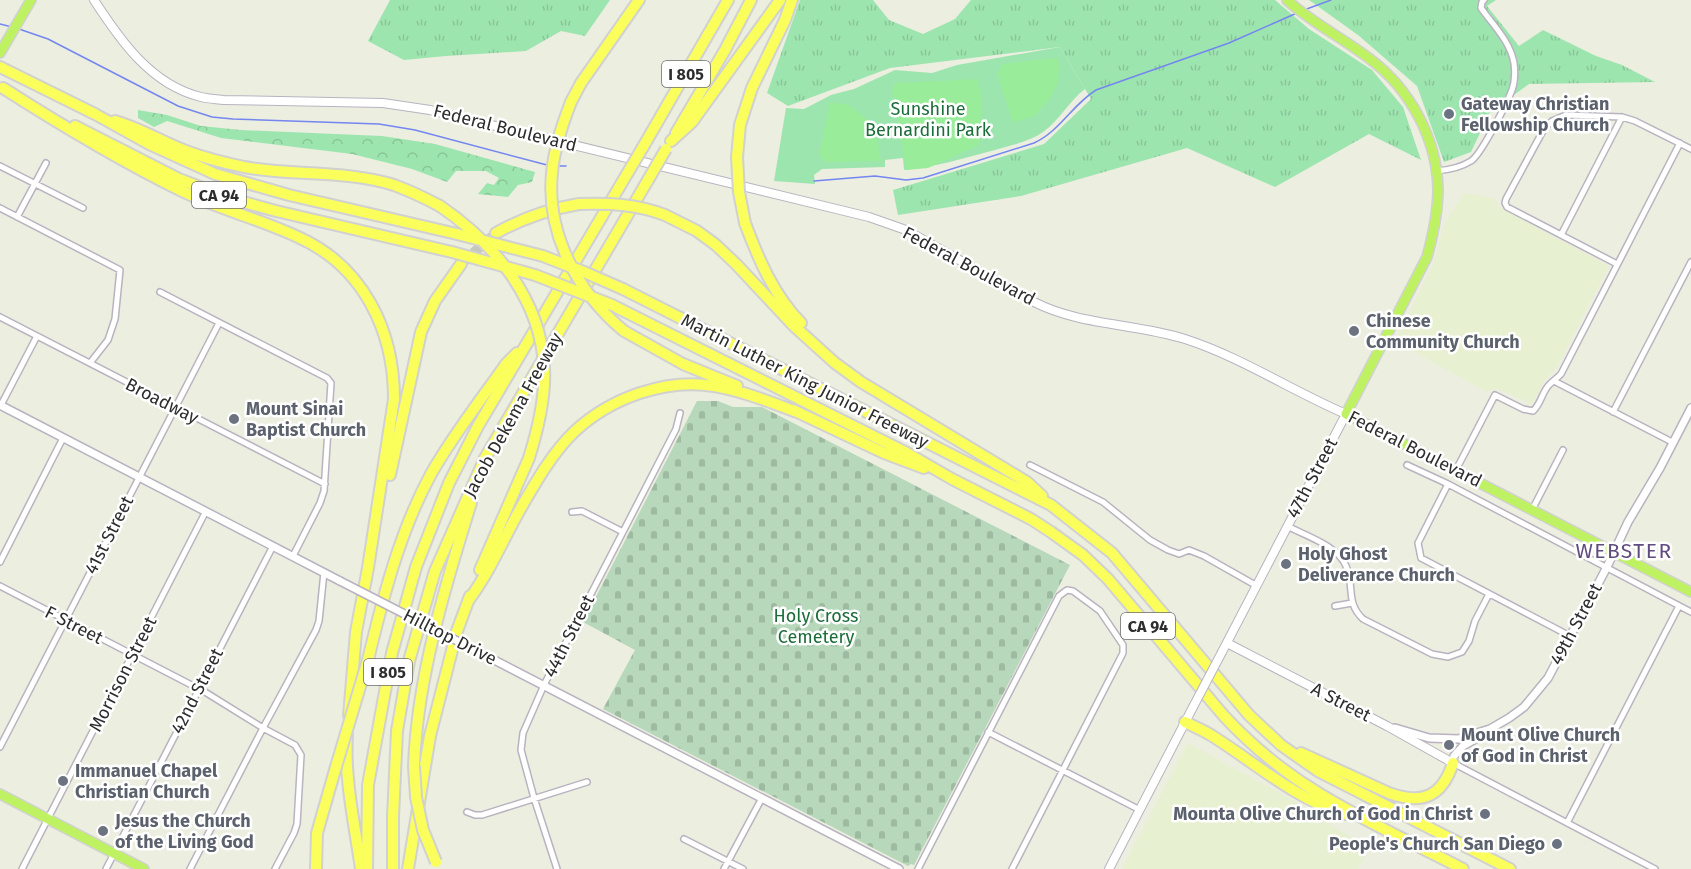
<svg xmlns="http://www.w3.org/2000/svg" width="1691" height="869" viewBox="0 0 1691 869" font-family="'Fira Sans',sans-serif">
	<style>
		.education { fill: #e7f0d0 }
		.grass { fill: url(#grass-tufts) }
		.forest { fill: url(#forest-crowns) }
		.cemetery { fill: url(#cemetery-stones) }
		.park { fill: #9de5af }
		.pitch { fill: #99ec9a }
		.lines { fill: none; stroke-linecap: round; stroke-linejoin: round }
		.stream { stroke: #7486f0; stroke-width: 1.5 }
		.motorway-tunnel { stroke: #c6c7bc; stroke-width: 10; stroke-dasharray: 10 5; stroke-linecap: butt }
		.minor-casing { stroke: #b9b3c0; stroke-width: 8 }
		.tertiary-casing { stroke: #b9b3c0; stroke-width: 10 }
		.secondary-casing { stroke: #b9b3c0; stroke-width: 10 }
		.primary-casing { stroke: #d1d1d1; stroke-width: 12 }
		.motorway-casing { stroke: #d1d1d1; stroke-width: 14 }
		.minor { stroke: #fff; stroke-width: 5 }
		.tertiary { stroke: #fff; stroke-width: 7 }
		.secondary { stroke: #fff; stroke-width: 8 }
		.primary { stroke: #bef262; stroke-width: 9 }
		.motorway { stroke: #fbff5b; stroke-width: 10 }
		.tertiary-bridge-casing { stroke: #b9b3c0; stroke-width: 10; stroke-linecap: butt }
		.secondary-bridge-casing { stroke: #b9b3c0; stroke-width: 10; stroke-linecap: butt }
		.motorway-bridge-casing { stroke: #d1d1d1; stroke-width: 14; stroke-linecap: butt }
		.tertiary-bridge { stroke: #fff; stroke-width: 7 }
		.secondary-bridge { stroke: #fff; stroke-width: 8 }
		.motorway-bridge { stroke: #fbff5b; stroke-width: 10 }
		.worship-dot { fill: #6b7280; stroke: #fff; stroke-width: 2 }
		.labels { text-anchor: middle; stroke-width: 5; stroke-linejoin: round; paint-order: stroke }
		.shield { fill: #fff; stroke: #6c6c6c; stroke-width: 1.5 }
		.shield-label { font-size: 16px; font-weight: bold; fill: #2d2d2d }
		.worship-label { font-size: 18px; font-weight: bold; fill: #5b616d; stroke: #fff; text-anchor: start }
		.park-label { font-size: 18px; fill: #1b6d3a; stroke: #fff }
		.street-label { font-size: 18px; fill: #2d2d2d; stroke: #fff }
		.quarter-label { font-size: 21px; letter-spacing: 1.5px; fill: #614c7f; stroke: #fff }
	</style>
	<defs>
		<pattern id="grass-tufts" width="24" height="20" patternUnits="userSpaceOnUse" patternTransform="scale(1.5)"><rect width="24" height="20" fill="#9de5af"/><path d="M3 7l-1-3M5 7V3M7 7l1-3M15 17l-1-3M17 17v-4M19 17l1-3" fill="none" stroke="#88c597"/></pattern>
		<pattern id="forest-crowns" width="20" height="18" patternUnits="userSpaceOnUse" patternTransform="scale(1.5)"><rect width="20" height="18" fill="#9de5af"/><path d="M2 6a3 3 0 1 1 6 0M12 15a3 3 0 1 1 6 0" fill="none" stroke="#88c597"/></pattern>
		<pattern id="cemetery-stones" width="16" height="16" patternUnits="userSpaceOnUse" patternTransform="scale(1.5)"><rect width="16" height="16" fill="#b7d8ba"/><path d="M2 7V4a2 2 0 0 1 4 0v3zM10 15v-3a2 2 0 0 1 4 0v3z" fill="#9ebaa0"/></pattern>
	</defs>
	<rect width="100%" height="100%" fill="#eceee0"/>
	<path class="education" d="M1463,193L1473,194L1494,199L1499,207L1609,266L1556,368L1544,381L1532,404L1496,388L1487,392L1395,341L1433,265L1443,227Z
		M1188,743L1289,798L1360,843L1370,846L1358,869H1122Z"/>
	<path class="grass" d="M390,0H610L585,36L561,31L526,51L446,56L404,60L368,41Z
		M800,0H873L889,20L923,34L955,19L971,0H1275L1309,29L1372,70L1403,107L1421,160L1369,134L1275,187L1187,148L1021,196L898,215L893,190L1044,144L1091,99L1060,47L890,68L788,106L767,93Z
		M1309,0H1496L1487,6L1519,46L1543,30L1596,56L1622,65L1655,82L1529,84L1490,112L1471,152L1444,162L1417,86L1358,35Z"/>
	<path class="forest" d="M138,110L167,115L201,126L241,130L382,136L435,144L535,172L532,182L518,185L508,197L478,194L487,183L494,185L499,178L486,171H456L447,182L412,169L352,154L221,138L167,121L154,127L138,118Z"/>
	<path class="cemetery" d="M697,401H718L733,407H762L1070,565L914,865L911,864L908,866L603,709L635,650L583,622Z"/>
	<path class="park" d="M1060,47L1085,89C1069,101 1059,121 1043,132C1029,142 1011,145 995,150C965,158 935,167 904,170L903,158L885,160V167L822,169L814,175L815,184L774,181L786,108L804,109L831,95L854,89L895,70L932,73L957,65Z"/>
	<path class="pitch" d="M1057,58L1059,67L1058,83L1050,98L1035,116L1013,123L997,73L1003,64Z
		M978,79C983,101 982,123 979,145L928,168L906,170L892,89L895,83Z
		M830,102L849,105L866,118L876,133L881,161L826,162L819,155Z"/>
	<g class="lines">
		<path class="stream" d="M1304,10L1331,0
			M0,24L12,27
			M19,29L48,39L178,106L212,117L233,119L379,124L415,130L547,165
			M558,166H566
			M814,181L875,176L906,180L923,178L1034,143C1060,131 1072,105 1096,90L1229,43L1297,13"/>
		<path class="motorway-tunnel" d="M462,263L496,233"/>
		<g class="minor-casing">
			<path id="minor" d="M0,166L83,208
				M1436,171C1448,170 1460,168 1471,161C1481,155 1507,103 1512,90C1515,82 1515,71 1514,63C1510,41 1493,25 1481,8L1482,2L1484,0
				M0,208L120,270L115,319L108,340L90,363
				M17,217L46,163
				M1561,235L1622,117
				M1617,264L1507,207L1505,203L1506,199L1544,129L1552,121L1566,115L1622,117L1635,121L1691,149
				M160,292L327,378L331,383L324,491L320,503L293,556
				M0,317L325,484
				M1554,381L1672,442
				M1,405L37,336
				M1613,412L1691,262
				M1030,465L1103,502L1150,540L1168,550L1179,554L1189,550L1204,556L1257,586
				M1407,465L1448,484L1691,612
				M1456,470L1495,395L1523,409L1533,411C1541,404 1542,392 1549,385C1553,381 1557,378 1561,374L1680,143
				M1448,484L1418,543L1421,558L1570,636
				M1532,510L1563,450
				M572,512L582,511L623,532
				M1287,526C1306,536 1337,545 1346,566C1355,586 1345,602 1363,619L1432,654L1448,657L1462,652L1469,641L1475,621L1489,594
				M0,562L63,438
				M0,586L205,692L263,728L295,745L301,755L297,824L294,833L275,869
				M1335,606L1352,603
				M988,732L1140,810
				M0,747L219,323
				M1453,763L1655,869
				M467,812L475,815H482L587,782
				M1567,823L1679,606
				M684,839L743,869
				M22,869L206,511
				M106,869L273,546
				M190,869L263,728L316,630L319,621L324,572
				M557,869L534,798L521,750L523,733L544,685L676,429L680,413
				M724,869L762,798
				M918,869L1059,596L1067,590L1073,591L1100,611L1123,645V653L1012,869"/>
		</g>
		<g class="tertiary-casing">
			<path id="tertiary" d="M0,405L340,581
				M473,649L899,869
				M1395,728L1429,738L1458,739L1490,729L1509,718L1524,707L1534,695L1548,678L1607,567L1628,522L1660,468L1691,408
				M1454,756L1463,746L1479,737L1483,732"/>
		</g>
		<g class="secondary-casing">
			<path id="secondary" d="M94,0C120,40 151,85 201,97C209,99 217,99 224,100L383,103L430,110L869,217L906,230L1034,302C1081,326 1135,323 1185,339C1241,357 1292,391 1346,414L1222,652
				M1227,643L1387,726L1453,763
				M1109,869L1193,707"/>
		</g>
		<g class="primary-casing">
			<path id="primary" d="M1287,0C1312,23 1343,38 1370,59C1410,89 1437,139 1438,189C1438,212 1433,235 1427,257L1346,414L1691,592
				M0,53L31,0
				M0,794L144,869"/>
		</g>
		<g class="motorway-casing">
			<path id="motorway" d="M0,67L95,114L149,144L215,174L289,195L457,234
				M3,88C61,125 119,160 180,190C218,209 260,219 298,237C363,266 394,330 394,399L368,568L356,632L349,716
				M571,102L581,83L639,0
				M115,121C140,128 162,142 186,151C205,158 225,163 244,167C292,176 347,170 394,185C410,191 425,198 440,206
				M75,126L179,179L229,198L276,211L452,252
				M676,133L725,50L751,0
				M671,141L692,122L780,0
				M643,147L728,0
				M737,157L740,125L752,88L785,20L792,0
				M665,215L697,231L716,245L736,264L794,326L835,363L861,382L1027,482L1042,496
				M745,223C758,258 774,296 801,323
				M496,233C523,218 549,209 579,204
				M623,289L1051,505L1112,553L1249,715L1281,745L1318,771L1510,869
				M612,305L907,453L952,479L1031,519L1051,532L1083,555L1108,579L1224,716C1252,746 1285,773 1320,794C1366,822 1415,844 1463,869
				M624,331L683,364L737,386
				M793,410L884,453L924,468
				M390,475L421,332L435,301L461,264
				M480,570L529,458
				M468,601C490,572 504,537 522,506C537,480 553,452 575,431C611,398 665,378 714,386C743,391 770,402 797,412
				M368,660C383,597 400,531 431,474C453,435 481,400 506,364L517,353
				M1185,722C1195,727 1205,731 1214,737C1258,765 1294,798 1345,814
				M347,735C344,777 355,827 361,869
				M1301,753L1389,793C1422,805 1442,797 1453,763
				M414,766C417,679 445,586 471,503
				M316,869L317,833L335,770
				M367,869L368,785L392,653L416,567L449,483L478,426L627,174
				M393,869V817L397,731L409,661L435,571L485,458L648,180
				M408,869L430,736L457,631L470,596"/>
		</g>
		<use href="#minor" class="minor"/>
		<use href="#tertiary" class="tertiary"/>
		<use href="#secondary" class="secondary"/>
		<use href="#primary" class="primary"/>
		<use href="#motorway" class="motorway"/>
		<g class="tertiary-bridge-casing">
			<path id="tertiary-bridge" d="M340,581L473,649"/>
		</g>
		<g class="secondary-bridge-casing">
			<path id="secondary-bridge" d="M1193,707L1222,652"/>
		</g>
		<g class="motorway-bridge-casing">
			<path id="motorway-bridge" d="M571,102C562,125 554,149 552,173C546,234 578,293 624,331
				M737,157L739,192L745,223
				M627,174L643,147
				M648,180L666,149
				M579,204C609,203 636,204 665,215
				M440,206C493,242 541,299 544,367C546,397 538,429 529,458
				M457,234L543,256L584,272L623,289
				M452,252L535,275L612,305
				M414,766L416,797L423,830L436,862
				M335,770L368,660"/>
		</g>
		<use href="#tertiary-bridge" class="tertiary-bridge"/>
		<use href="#secondary-bridge" class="secondary-bridge"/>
		<use href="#motorway-bridge" class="motorway-bridge"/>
	</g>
	<g class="worship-dot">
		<circle cx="1449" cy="114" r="6"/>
		<circle cx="1354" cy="331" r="6"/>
		<circle cx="234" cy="419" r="6"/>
		<circle cx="1286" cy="564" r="6"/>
		<circle cx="1449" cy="745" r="6"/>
		<circle cx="63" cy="781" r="6"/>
		<circle cx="1485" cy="814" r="6"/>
		<circle cx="103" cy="831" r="6"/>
		<circle cx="1557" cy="844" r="6"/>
	</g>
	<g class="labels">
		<g class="shield">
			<rect x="662" y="61" width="48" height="26" rx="4.5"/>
			<rect x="192" y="182" width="54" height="26" rx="4.5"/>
			<rect x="1121" y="613" width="54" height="26" rx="4.5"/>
			<rect x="364" y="659" width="48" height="26" rx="4.5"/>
		</g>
		<g class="shield-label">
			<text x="686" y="80">I 805</text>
			<text x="219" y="201">CA 94</text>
			<text x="1148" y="632">CA 94</text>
			<text x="388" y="678">I 805</text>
		</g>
		<g class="worship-label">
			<text x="1461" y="110">Gateway Christian<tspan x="1461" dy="21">Fellowship Church</tspan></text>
			<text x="1366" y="327">Chinese<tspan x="1366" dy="21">Community Church</tspan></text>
			<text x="246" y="415">Mount Sinai<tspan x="246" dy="21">Baptist Church</tspan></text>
			<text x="1298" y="560">Holy Ghost<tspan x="1298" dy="21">Deliverance Church</tspan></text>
			<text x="1461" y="741">Mount Olive Church<tspan x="1461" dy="21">of God in Christ</tspan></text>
			<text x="75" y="777">Immanuel Chapel<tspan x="75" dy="21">Christian Church</tspan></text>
			<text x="1473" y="820" text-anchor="end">Mounta Olive Church of God in Christ</text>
			<text x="115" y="827">Jesus the Church<tspan x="115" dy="21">of the Living God</tspan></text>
			<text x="1545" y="850" text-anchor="end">People's Church San Diego</text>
		</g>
		<g class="park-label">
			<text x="928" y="115">Sunshine<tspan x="928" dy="21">Bernardini Park</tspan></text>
			<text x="816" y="622">Holy Cross<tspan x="816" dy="21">Cemetery</tspan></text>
		</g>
		<g class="street-label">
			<text transform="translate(505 128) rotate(14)" y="6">Federal Boulevard</text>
			<text transform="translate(969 266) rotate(28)" y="6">Federal Boulevard</text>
			<text transform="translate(805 381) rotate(27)" y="6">Martin Luther King Junior Freeway</text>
			<text transform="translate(162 401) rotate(27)" y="6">Broadway</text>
			<text transform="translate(513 415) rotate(-61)" y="6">Jacob Dekema Freeway</text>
			<text transform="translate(1415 449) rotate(27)" y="6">Federal Boulevard</text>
			<text transform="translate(1312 478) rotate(-62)" y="6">47th Street</text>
			<text transform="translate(109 535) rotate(-63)" y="6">41st Street</text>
			<text transform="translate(1576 624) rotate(-62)" y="6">49th Street</text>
			<text transform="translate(74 625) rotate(27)" y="6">F Street</text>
			<text transform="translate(569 636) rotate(-63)" y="6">44th Street</text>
			<text transform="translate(450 637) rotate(27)" y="6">Hilltop Drive</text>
			<text transform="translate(123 674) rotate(-63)" y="6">Morrison Street</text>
			<text transform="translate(197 691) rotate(-63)" y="6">42nd Street</text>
			<text transform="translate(1341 702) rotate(27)" y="6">A Street</text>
		</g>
		<g class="quarter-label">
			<text x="1624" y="558">WEBSTER</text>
		</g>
	</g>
</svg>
